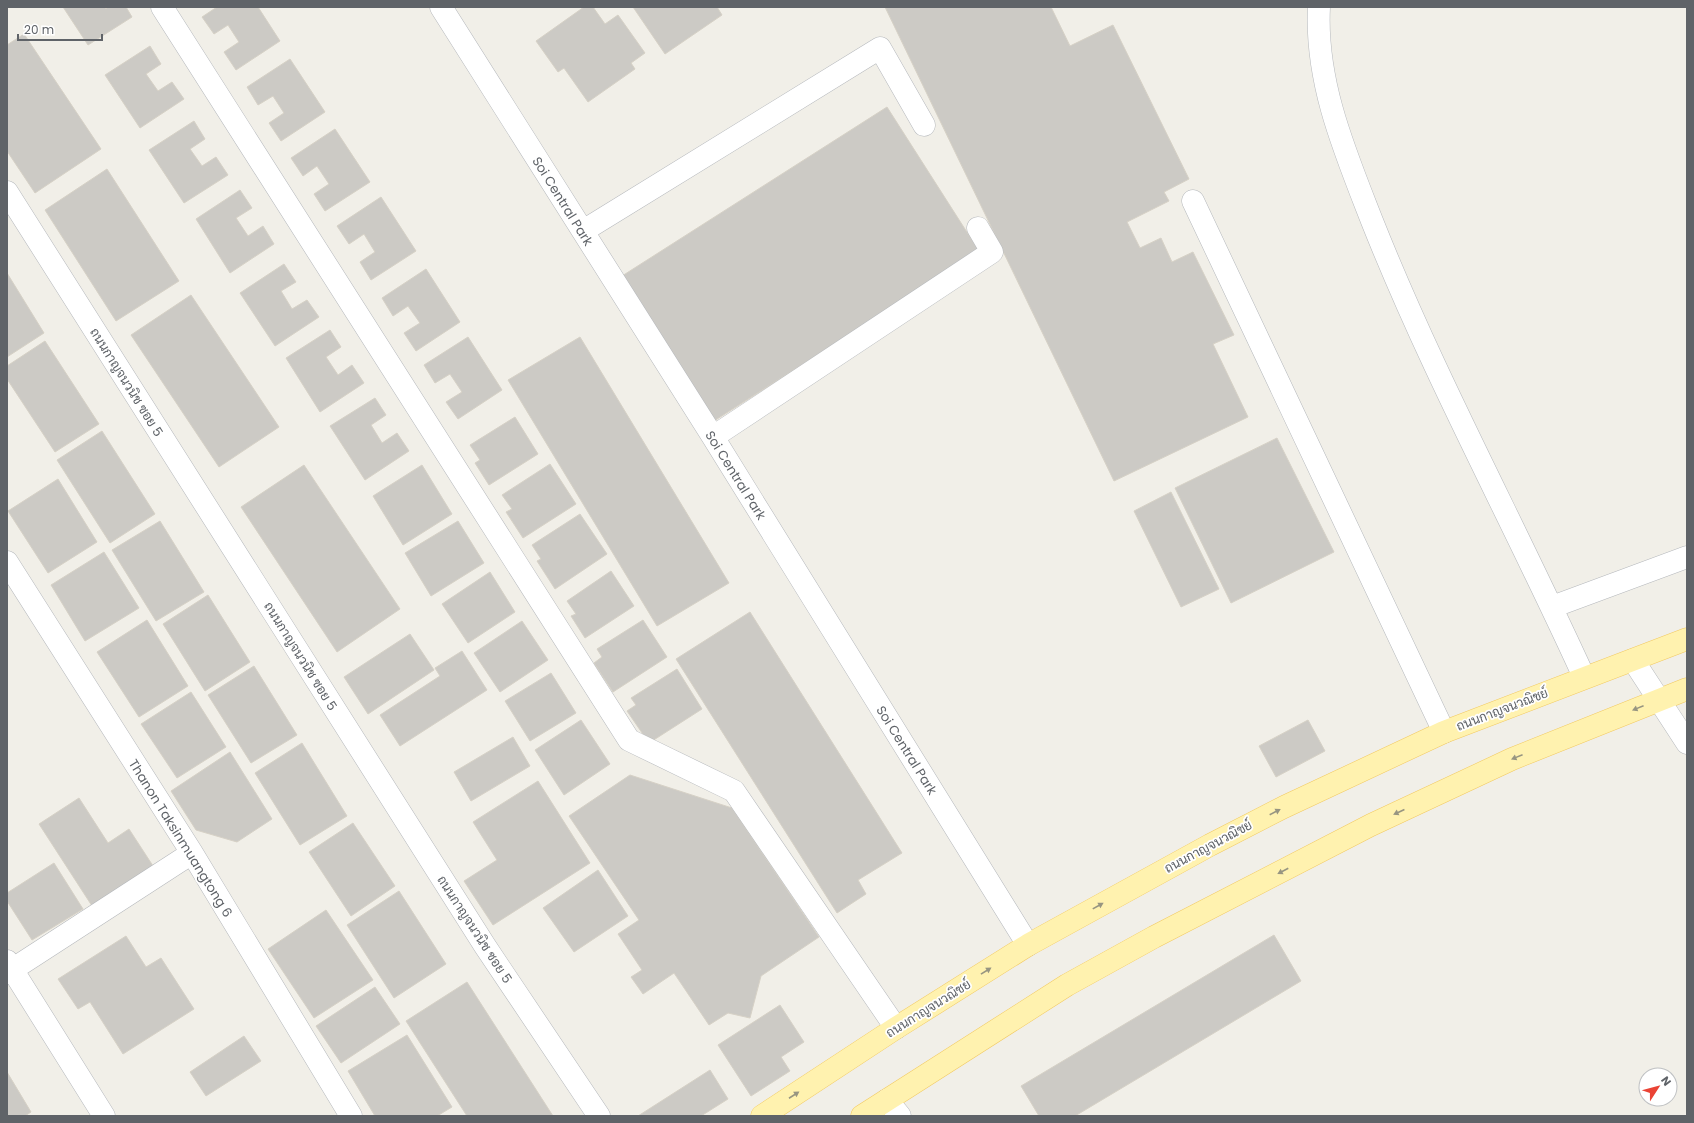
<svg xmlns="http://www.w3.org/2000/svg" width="1694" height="1123" viewBox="0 0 1694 1123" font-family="Poppins,Sarabun,sans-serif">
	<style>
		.building { fill: #cccac5; stroke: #d6d1c6 }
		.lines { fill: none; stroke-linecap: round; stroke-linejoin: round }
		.minor-casing { stroke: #b5b8bc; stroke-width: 23 }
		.major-casing { stroke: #f2c960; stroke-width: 23 }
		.minor { stroke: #fff; stroke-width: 22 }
		.major { stroke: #fff2af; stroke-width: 22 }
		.oneway { fill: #979581 }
		.labels { text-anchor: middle; stroke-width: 3.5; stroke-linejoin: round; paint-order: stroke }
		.street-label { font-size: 13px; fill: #5f6368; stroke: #fff }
	</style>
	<rect width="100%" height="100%" fill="#f1efe8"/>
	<path class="building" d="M63,7H105L106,9L108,7H126L132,17L88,45Z
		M217,7H258L280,41L236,70L224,52L239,42L228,25L214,34L202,17Z
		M584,7H593L605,24L618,15L645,53L631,63L635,69L588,102L564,68L558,72L536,41Z
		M633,7H717L722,15L665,54Z
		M885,7H1051L1070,46L1113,25L1189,179L1164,192L1169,201L1127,222L1140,248L1161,238L1172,262L1193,252L1234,335L1213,344L1248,417L1114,481Z
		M24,34L101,149L35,193L7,151V45Z
		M150,46L161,64L146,74L158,91L172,82L184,99L140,128L105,75Z
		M290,59L325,112L281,141L269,123L284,113L273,96L258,105L247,87Z
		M887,107L979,251L714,421L622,276Z
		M194,121L205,139L190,149L202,166L216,157L228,175L184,203L149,150Z
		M335,129L370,182L325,211L314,194L329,184L317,166L303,176L291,158Z
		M107,169L179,281L116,321L45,210Z
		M240,190L252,208L236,218L248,236L263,226L274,244L230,273L196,219Z
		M381,197L416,251L371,280L360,262L375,252L364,234L349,244L337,226Z
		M284,264L296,282L281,291L292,309L307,300L319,317L275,346L240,293Z
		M426,269L460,322L416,351L404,333L420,323L408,306L393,316L382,298Z
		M7,273L44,333L7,357Z
		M191,295L279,427L219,467L131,335Z
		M330,330L341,347L326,357L338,375L352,365L364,383L320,412L286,358Z
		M468,337L502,390L458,419L446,402L462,392L450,374L435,383L424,365Z
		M580,337L729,583L657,626L508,380Z
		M45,341L99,424L55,452L7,379V366Z
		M375,398L386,415L371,425L382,443L397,433L409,451L365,480L330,426Z
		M515,417L538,454L489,485L475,463L480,460L470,445Z
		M102,431L155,514L110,543L57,460Z
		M1277,438L1334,552L1231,603L1175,488Z
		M550,464L576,504L523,538L506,512L512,509L502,495Z
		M304,465L400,609L337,652L241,507Z
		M422,465L452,514L403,545L373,496Z
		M58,479L97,542L48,573L8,511Z
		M1171,492L1219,589L1181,607L1134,511Z
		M580,514L607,554L555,589L537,561L541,559L532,545Z
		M160,521L204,592L156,621L112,550Z
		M458,521L484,563L431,596L405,553Z
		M104,552L139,608L85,641L51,585Z
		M611,571L634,606L585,638L571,616L576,614L567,601Z
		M490,572L515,612L468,643L442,604Z
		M208,595L250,662L205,691L163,624Z
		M750,612L902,853L858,880L866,894L837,913L676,659Z
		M147,620L188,686L139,717L97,652Z
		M643,620L667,657L613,692L594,663L602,657L597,649Z
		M522,621L548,660L500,692L474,653Z
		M410,634L434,670L368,714L344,677Z
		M462,651L487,690L400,746L380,715L440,676L435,668Z
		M254,666L297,735L251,763L208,695Z
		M677,669L702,709L649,743L627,711L636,705L631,698Z
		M551,673L576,713L530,741L505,701Z
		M191,692L226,747L177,778L141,724Z
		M581,720L610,764L564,795L535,750Z
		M1308,720L1325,751L1276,777L1259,746Z
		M513,737L530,766L471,801L454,772Z
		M302,743L347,816L300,845L255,773Z
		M230,752L272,819L237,842L196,830L171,791Z
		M630,775L732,808L819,937L761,976L750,1018L728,1013L709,1025L674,973L643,994L631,977L642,970L618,934L639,920L569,816Z
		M538,781L590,863L493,925L464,881L497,860L473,822Z
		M79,798L108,843L129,829L155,869L94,909L39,824Z
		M353,823L395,886L351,916L309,852Z
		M54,863L83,909L32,940L7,901V893Z
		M598,870L628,916L574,952L543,908Z
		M399,891L446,964L394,998L347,925Z
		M326,910L373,980L314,1018L268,949Z
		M1274,935L1301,981L1075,1116H1039L1021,1086Z
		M126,936L146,967L161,958L194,1009L123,1054L90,1002L78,1009L58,979Z
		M467,982L553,1116H467L406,1021Z
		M375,987L400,1024L341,1063L316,1026Z
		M780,1005L804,1042L781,1057L790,1071L751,1096L718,1045Z
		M407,1035L452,1107L437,1116H375L348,1071Z
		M244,1036L261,1061L206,1096L190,1072Z
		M710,1070L728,1099L701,1116H638Z
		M7,1072L31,1112L25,1116H7Z"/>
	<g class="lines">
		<g class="minor-casing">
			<path id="minor" d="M162,7L629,740L734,791L896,1028
				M441,7L713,437L1028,945
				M1319,7C1315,82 1345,152 1372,221C1434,377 1515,525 1584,677
				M7,192L485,946L599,1116
				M1193,201L1444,732
				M583,231L880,48L924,125
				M713,437L992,252L978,228
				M7,562L192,853L351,1116
				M1552,607L1687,557
				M1633,660L1687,743
				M7,961L104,1116
				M7,973L192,853
				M887,1100L900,1116"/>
		</g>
		<g class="major-casing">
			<path id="major" d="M762,1116L896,1028L1028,945L1210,845L1284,807L1444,732L1687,639
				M862,1116L1067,985L1154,937L1371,825L1512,759L1687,689"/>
		</g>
		<use href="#minor" class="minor"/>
		<use href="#major" class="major"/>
	</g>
	<defs><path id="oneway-solid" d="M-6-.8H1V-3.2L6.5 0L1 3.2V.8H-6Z"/></defs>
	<g class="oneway">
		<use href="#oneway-solid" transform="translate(1638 708) rotate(158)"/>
		<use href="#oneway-solid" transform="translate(1517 757) rotate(158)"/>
		<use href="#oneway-solid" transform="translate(1275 812) rotate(-27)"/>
		<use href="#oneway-solid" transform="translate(1399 812) rotate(155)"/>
		<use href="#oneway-solid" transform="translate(1283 871) rotate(152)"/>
		<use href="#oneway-solid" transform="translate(1098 906) rotate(-29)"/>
		<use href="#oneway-solid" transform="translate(986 971) rotate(-32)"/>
		<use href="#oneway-solid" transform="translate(794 1095) rotate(-33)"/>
	</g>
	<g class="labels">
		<g class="street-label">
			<text transform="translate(563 201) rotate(58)" y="5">Soi Central Park</text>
			<text transform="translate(127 382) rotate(58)" y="5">ถนนกาญจนวนิช ซอย 5</text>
			<text transform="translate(736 475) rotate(58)" y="5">Soi Central Park</text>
			<text transform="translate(301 656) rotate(58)" y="5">ถนนกาญจนวนิช ซอย 5</text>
			<text transform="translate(1502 709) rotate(-21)" y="5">ถนนกาญจนวณิชย์</text>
			<text transform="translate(907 750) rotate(58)" y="5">Soi Central Park</text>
			<text transform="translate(181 838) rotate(58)" y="5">Thanon Taksinmuangtong 6</text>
			<text transform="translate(1208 846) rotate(-28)" y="5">ถนนกาญจนวณิชย์</text>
			<text transform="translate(475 929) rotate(57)" y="5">ถนนกาญจนวนิช ซอย 5</text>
			<text transform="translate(928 1008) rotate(-32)" y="5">ถนนกาญจนวณิชย์</text>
		</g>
	</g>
	<rect width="1694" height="1123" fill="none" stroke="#5f6368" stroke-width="16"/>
	<g transform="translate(1658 1087) rotate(54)"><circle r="19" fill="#ffffff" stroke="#bfc1c3"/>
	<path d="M0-3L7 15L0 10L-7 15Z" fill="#ea4335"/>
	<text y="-6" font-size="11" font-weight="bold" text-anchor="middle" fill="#5f6368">N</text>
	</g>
	<path d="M18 34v6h84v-6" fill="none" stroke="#5f6368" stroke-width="2"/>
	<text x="24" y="34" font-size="12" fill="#5f6368" stroke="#ffffff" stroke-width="3" paint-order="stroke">20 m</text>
</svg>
